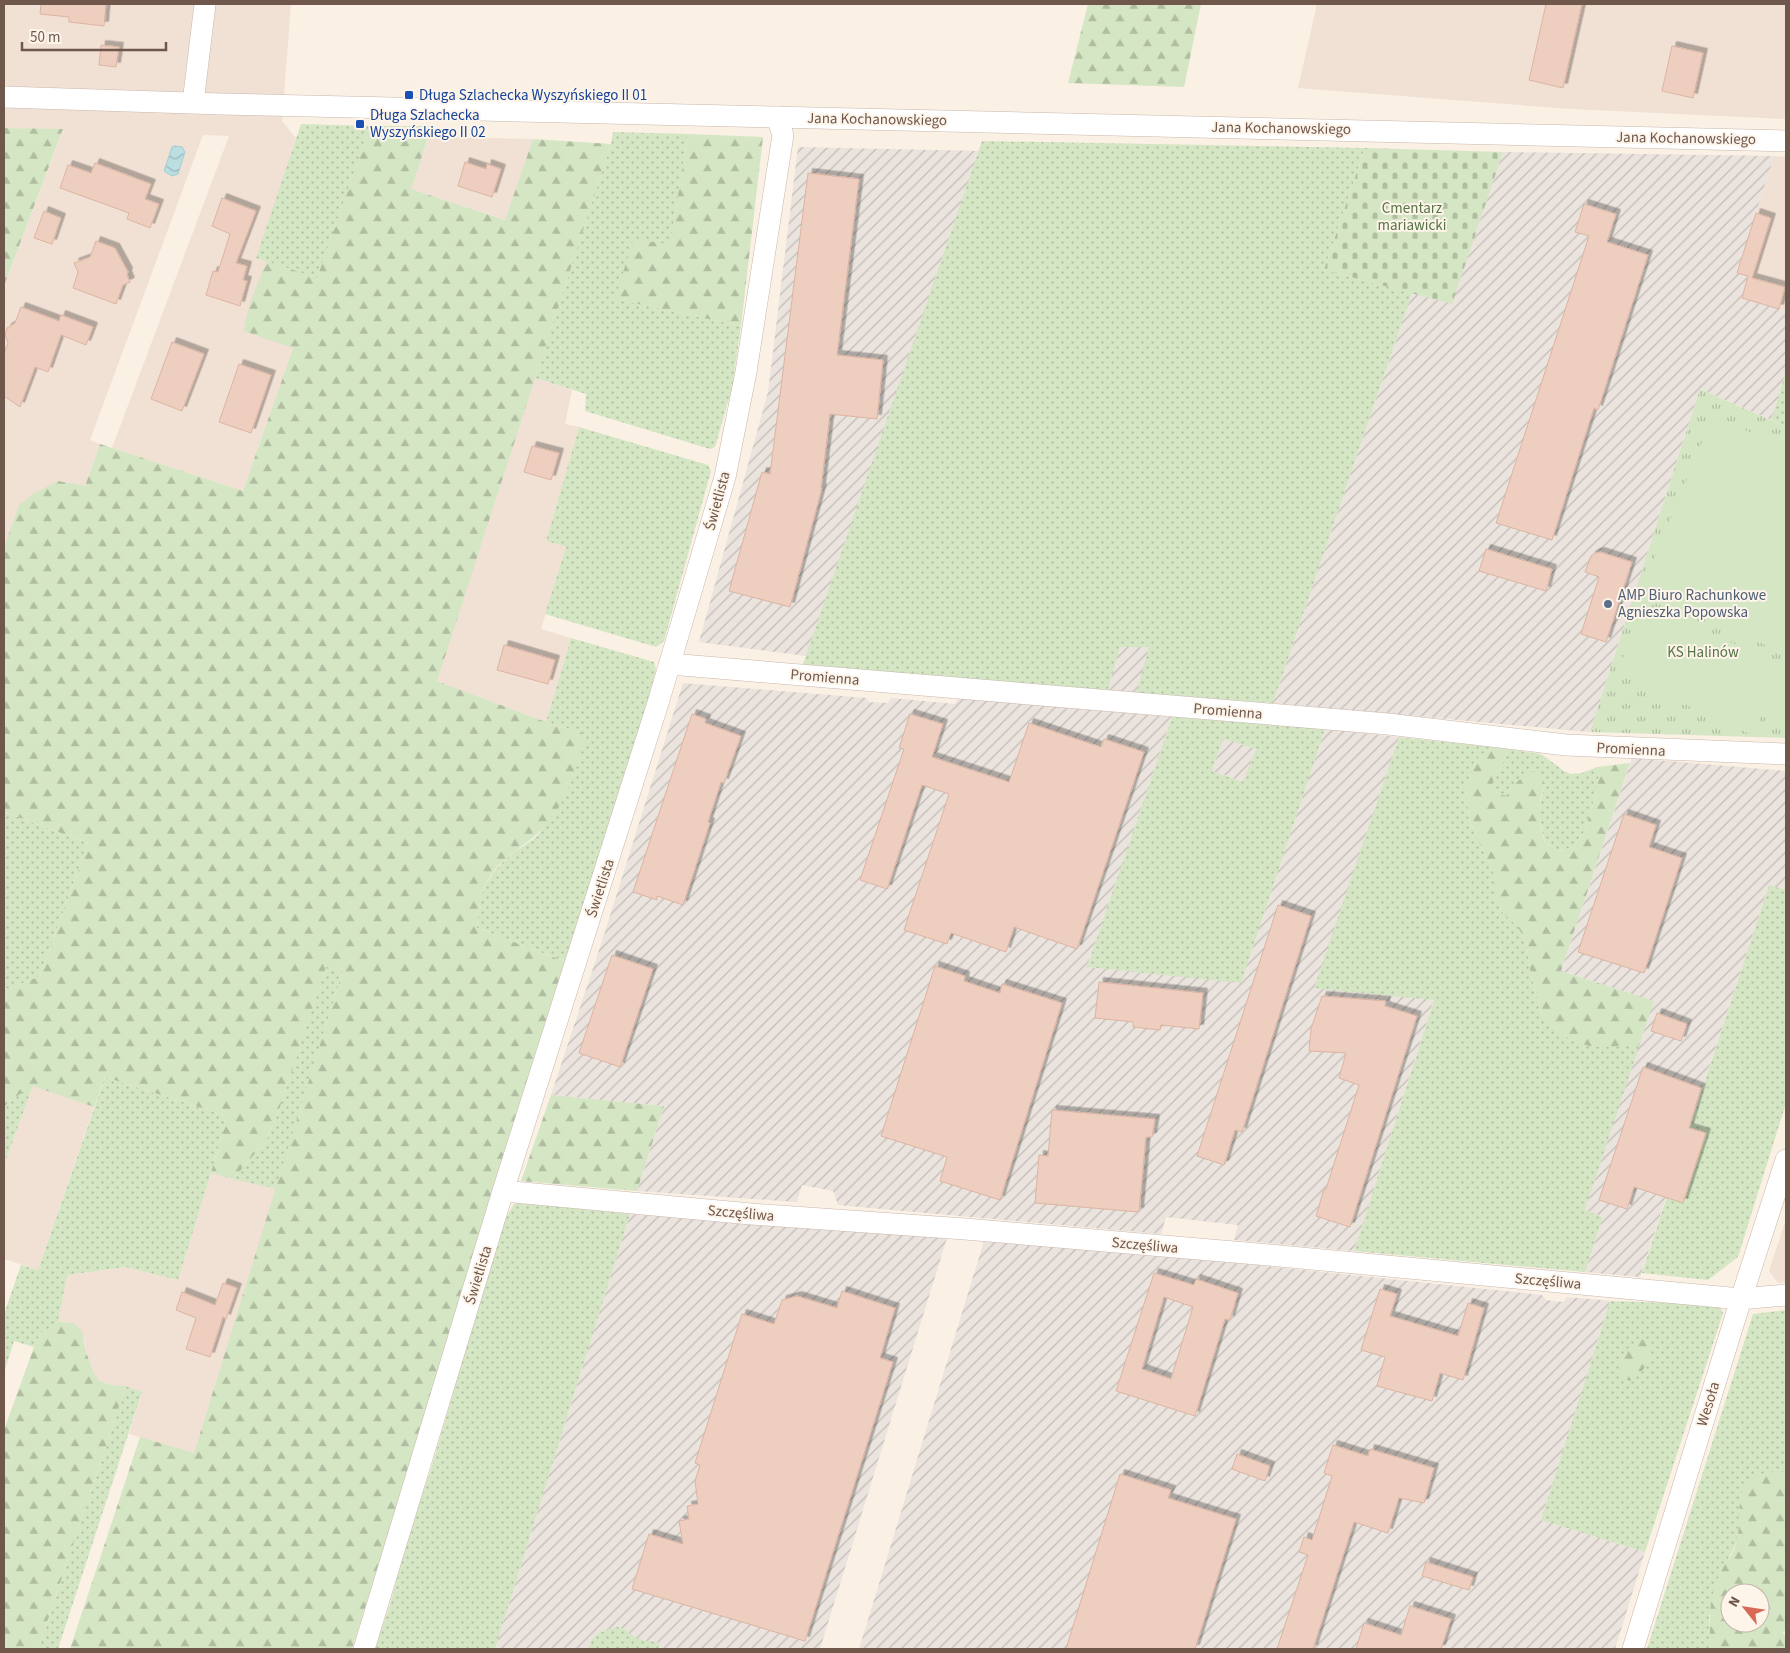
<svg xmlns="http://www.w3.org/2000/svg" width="1790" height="1653" viewBox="0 0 1790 1653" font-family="'Source Sans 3',sans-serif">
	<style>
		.residential { fill: #f1e1d4 }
		.industrial { fill: url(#industrial-furrows) }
		.grass { fill: url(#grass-dots); fill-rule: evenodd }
		.forest { fill: url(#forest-firs); fill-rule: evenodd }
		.cemetery { fill: url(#cemetery-stones) }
		.park { fill: url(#park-tufts) }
		.pitch { fill: #d4e6c4 }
		.water { fill: url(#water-waves); stroke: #a2ced2 }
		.building { fill: #edcebf; stroke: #ddb4a1; fill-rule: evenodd; filter: url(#shadow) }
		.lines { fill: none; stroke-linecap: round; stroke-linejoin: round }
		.minor-casing { stroke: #cab7ac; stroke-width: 22 }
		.minor { stroke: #fff; stroke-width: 21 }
		.transit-dot { fill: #1a4fb4; stroke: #fdf4ea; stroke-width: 2 }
		.service-dot { fill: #5c6f8a; stroke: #fdf4ea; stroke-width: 2 }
		.labels { text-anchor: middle; stroke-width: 4; stroke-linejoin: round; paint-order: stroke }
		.transit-label { font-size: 15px; fill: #164399; stroke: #fdf4ea; text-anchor: start }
		.street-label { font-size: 15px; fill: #70574c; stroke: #fdf4ea }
		.park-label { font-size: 15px; fill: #577546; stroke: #fdf4ea }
		.service-label { font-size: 15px; fill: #4e5e75; stroke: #fdf4ea; text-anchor: start }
	</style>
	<defs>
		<pattern id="industrial-furrows" width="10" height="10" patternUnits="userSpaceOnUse" patternTransform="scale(1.25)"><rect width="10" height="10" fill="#eae3de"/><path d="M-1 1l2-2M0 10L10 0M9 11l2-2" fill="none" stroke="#c2bbb6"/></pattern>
		<pattern id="grass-dots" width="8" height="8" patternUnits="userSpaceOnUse" patternTransform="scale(1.25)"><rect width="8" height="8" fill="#d4e6c4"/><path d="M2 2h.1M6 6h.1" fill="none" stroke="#b0bda1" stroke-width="1.8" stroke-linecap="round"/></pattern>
		<pattern id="forest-firs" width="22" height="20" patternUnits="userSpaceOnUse" patternTransform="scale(1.25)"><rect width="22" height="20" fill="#d4e6c4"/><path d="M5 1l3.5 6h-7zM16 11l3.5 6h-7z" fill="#b0bda1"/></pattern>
		<pattern id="cemetery-stones" width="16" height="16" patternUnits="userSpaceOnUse" patternTransform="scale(1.25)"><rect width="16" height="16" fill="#d4e6c4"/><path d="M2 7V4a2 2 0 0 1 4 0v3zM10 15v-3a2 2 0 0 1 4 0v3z" fill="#b0bda1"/></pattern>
		<pattern id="park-tufts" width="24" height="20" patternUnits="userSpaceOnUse" patternTransform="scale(1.25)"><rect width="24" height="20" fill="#d4e6c4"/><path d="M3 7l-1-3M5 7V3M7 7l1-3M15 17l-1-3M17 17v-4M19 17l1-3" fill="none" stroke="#b0bda1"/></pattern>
		<pattern id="water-waves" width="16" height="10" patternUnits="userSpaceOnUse" patternTransform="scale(1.25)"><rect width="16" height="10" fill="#bbdee1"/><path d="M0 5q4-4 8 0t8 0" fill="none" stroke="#9cb7b9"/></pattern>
		<filter id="shadow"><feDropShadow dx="4.5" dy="-4.5" stdDeviation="0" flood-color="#0004"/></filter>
	</defs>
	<rect width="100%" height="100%" fill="#faf0e4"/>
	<path class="residential" d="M4,4H291L282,121L296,138L257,258L317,279L243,491L112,448L229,136L203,135L90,440L100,444L4,711V286L63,130L4,128Z
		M1317,4H1786V119L1571,109L1298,88Z
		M429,137L533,139L506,220L410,189Z
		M1774,156L1786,157V311L1742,298L1737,273Z
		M535,378L572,390L565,424L579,427L546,541L566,547L541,629L571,638L546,722L436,681Z
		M33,1085L94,1107L38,1270L4,1259V1166Z
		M211,1173L276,1189L194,1453L129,1434L142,1392L126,1386L111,1385L100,1381L93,1374L86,1352L85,1342L74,1323L58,1322L66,1275L125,1267L178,1280Z
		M1786,1219V1282L1778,1283L1769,1271Z"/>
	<path class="industrial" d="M798,147L979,151L806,656L699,642L768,392Z
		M1503,152L1774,156L1737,273L1748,276L1742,298L1786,311V372L1771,420L1700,389L1590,732L1273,703L1412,293L1452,303Z
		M1120,646L1150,647L1136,693L1108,690Z
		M683,683L866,698L869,702L888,703L891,698L955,704L958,698L1172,717L1087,967L1241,982L1325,729L1399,737L1315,988L1434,999L1354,1251L1234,1240L1238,1225L1166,1217L1161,1234L838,1205L833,1191L802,1185L797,1202L637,1191L664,1106L551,1095L603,938Z
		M1223,739L1256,749L1243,782L1212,771Z
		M1632,758L1786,771V890L1769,885L1640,1277L1585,1272L1603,1217L1585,1210L1653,1001L1561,971Z
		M630,1214L947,1238L820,1649H495Z
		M984,1241L1256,1265L1542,1295L1546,1300L1563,1302L1567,1297L1610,1301L1541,1520L1645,1552L1615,1649H859Z"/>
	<path class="grass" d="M301,124L370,126L317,279L256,258Z
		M613,132L688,134L670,245L616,299L741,326L732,388L715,447L710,449L585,411L586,394L535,378L611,144Z
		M982,141L1365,148L1324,270L1412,293L1273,703L1136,693L1149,647H1120L1108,690L802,667Z
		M1786,372V427L1771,420Z
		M579,427L708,465L711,471L664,641L656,647L545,614L566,547L546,541Z
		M571,638L654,662L656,670L634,754L569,963L477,928C479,891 487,873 517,850C525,844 536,839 541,831C563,802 576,768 586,734L546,722Z
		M1172,717L1325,729L1241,983L1087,967ZM1223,739L1256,749L1243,782L1212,771Z
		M1399,737L1491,747L1477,759L1466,788L1469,820L1495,876V897L1503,913L1517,926L1526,941L1531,975L1542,1016L1568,1038L1589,1046H1639L1585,1210L1603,1217L1585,1272L1354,1251L1434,1000L1314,988Z
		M1508,749L1541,754L1564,771L1571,774L1582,773L1597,767L1599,779L1591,811L1584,832L1573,847L1560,851L1545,843L1538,812L1545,784L1518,781L1506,797L1499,794L1492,788L1494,776L1502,765Z
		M4,812L88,843L40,976L9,989L4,988Z
		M1769,885L1786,890V1103L1738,1257L1708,1280L1642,1273Z
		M326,966L343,970L276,1189L233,1179L266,1141L279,1110Z
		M105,1077L227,1116L211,1173L178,1280L125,1267L67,1275L58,1322L40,1334L34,1347L14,1341L4,1373V1314L21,1265L38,1270Z
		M33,1085L4,1166V1107L9,1101Z
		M520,1202L630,1214L495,1649H375L391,1601L408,1537L431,1469L502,1225L514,1204Z
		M1610,1301L1704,1304L1720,1307L1723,1313L1645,1552L1541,1520Z
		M1786,1310V1472L1768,1473L1740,1502V1516L1737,1542L1729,1557L1709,1616L1711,1649H1647L1753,1314Z
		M126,1386L142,1392L58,1649H38Z
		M616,1627C626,1627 627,1633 635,1637C641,1641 653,1641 660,1643L658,1649H589C592,1633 602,1632 616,1627Z"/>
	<path class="forest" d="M1088,4H1201L1184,87L1068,83Z
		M370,126H432L411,189L505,220L533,139L611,144L437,681L546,722L586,734C579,759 567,798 551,819C538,837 518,847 502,862C483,879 478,904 477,928L569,963L352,1649H70L140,1437L194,1453L343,970L326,967L279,1110L266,1141L233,1179L211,1173L227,1116L105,1077L94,1107L33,1086L9,1101L4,1107V988L9,989L40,976L88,843L4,812V547L19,505L33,494L58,481L85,486L100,444L243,491L293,348L244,331C247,306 257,285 267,261L317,278Z
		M4,128L63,129L4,286Z
		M688,134L763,137L741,326L615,299L633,240L670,244Z
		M1491,747L1508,749L1502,765L1494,776L1492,788L1499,794L1506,796L1518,781L1532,771L1538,772L1545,784C1537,807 1538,819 1545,843L1560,851L1573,847L1584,832L1591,811L1599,779L1597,767L1630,763L1561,971L1654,1001L1639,1046L1602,1047L1589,1046L1577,1042L1568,1038L1542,1016L1531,975L1526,941L1517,926L1503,913L1495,897V876L1469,820L1466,788L1477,759Z
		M551,1095L664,1106L637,1191L521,1181Z
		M58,1322L74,1323L82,1331L86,1352L94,1374L100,1381L111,1385L126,1386L38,1649H4V1430L34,1347L40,1334Z
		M1642,1339L1650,1342C1653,1358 1644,1373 1630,1381L1621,1377C1616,1363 1628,1342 1642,1339Z
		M1786,1472V1629L1783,1633L1786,1637V1649H1711C1709,1624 1708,1597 1720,1574C1725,1563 1735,1552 1737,1540C1741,1524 1736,1491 1749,1481C1760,1473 1774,1472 1786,1472ZM1730,1593H1760V1623H1730Z"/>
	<path class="cemetery" d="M1365,148L1503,152L1452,304L1324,270Z"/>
	<path class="park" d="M1700,389L1786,427V738L1590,732Z"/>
	<path class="pitch" d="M1713,415L1786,449V654L1641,591Z
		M1644,603L1784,666L1786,665V725L1762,715L1752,735L1617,673Z"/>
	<path class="water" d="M175,146L182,147L185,152L178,174L172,176L164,171L172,147Z"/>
	<path class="building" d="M41,4H106L104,26L69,22V17L40,14Z
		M1546,4H1582L1563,88L1529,80Z
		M101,45L119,47L116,67L99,65Z
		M1672,46L1703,53L1693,98L1662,91Z
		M465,162L486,169L487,164L501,169L492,197L458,186Z
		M95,163L151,184L145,199L159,204L150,228L127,219L129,213L60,188L68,165L91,173Z
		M808,173L859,179L837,355L883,360L877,419L830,414L821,488H822L790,607L729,591L762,472L770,474Z
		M222,198L256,211L236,263L247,266L243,280L247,281L240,306L206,295L213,271L218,272L230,234L212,226Z
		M1584,204L1616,214L1607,242L1648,255L1598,410L1594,408L1552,540L1496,523L1589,236L1575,232Z
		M44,211L61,218L52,244L34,238Z
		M1756,213L1771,218L1752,278L1785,287L1779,309L1742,298L1748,276L1737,273Z
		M96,241L115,248L128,272L127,275L130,282L123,285L116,304L73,288L78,272L74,263L90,257Z
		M21,307L59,321L61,315L93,327L86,345L61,335L48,372L35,367L20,407L4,396V354L8,343L5,335L7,328L15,323Z
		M172,342L204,354L182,411L151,399Z
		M239,364L271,375L251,433L219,422Z
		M532,446L559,453L551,480L524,472Z
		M1486,549L1552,569L1546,591L1479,571Z
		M1600,552L1632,562L1606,642L1581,634L1599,577L1585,572L1591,556L1595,553Z
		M504,645L555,660L548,684L497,670Z
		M692,714L706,719L705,723L741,736L724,783L721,782L708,822L710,823L683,905L657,896V900L633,892Z
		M910,714L943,724L932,757L1009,782L1029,723L1101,747L1104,739L1144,752L1077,949L1014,927L1006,952L951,933L947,944L904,930L949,794L922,785L887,889L860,880L904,749L899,748Z
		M1624,814L1656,825L1649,847L1682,858L1644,973L1578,952Z
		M1278,905L1311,916L1242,1132L1235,1130L1224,1165L1197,1156Z
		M612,955L653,969L620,1067L579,1053Z
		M935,966L965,976L964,981L1000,993L1002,984L1062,1003L1000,1200L940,1181L947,1157L881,1136Z
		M1099,982L1203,993L1199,1029L1161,1025L1160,1030L1133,1027V1022L1095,1018Z
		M1322,996L1386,1001L1385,1006L1417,1016L1350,1227L1316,1216L1324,1189H1326L1359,1085L1339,1078L1346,1053L1309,1051L1311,1029Z
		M1657,1013L1687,1024L1681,1041L1651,1031Z
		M1643,1067L1701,1088L1689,1128L1706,1133L1683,1203L1634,1187L1627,1209L1599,1200Z
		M1052,1110L1155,1119L1152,1137H1146L1139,1212L1035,1203L1039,1155L1048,1156Z
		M1154,1273L1194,1285L1196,1279L1238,1293L1230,1320L1225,1319L1195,1416L1116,1391ZM1164,1297L1193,1307L1171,1379L1142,1369Z
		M223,1283L237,1288L226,1319L223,1317L210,1357L186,1349L196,1318L176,1310L182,1292L215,1305Z
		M1380,1289L1397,1294L1390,1316L1458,1336L1468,1303L1484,1308L1463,1380L1440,1373L1432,1401L1377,1386L1385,1357L1361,1350Z
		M842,1291L895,1308L880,1358L893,1362L805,1641L632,1589L649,1534L683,1544L679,1521L689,1519L687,1506L698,1504L695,1481L700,1465L695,1463L742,1314L774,1324L782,1300L797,1296L837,1308Z
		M1333,1445L1368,1456L1370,1449L1434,1468L1424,1503L1399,1498L1388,1533L1354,1522L1313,1649H1277L1308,1555L1299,1552L1304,1537L1312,1540L1332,1476L1324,1473Z
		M1237,1454L1270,1466L1265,1481L1232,1469Z
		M1120,1474L1171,1490L1168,1498L1236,1519L1195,1649H1066Z
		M1426,1562L1473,1577L1469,1590L1422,1576Z
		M1410,1606L1451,1619L1441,1649H1356L1364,1623L1401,1635Z"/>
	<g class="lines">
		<g class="minor-casing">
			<path id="minor" d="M4,97L221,104L1786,141
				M193,103L205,4
				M670,664L1388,724L1566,745L1786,754
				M503,1191L751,1214L965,1229L1269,1255L1741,1299L1786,1295
				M364,1649L503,1191L658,703L725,477L746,372L783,135L777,117
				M1633,1649L1741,1299L1786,1160"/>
		</g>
		<use href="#minor" class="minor"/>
	</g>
	<g class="transit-dot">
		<rect x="404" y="90" width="10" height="10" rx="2.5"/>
		<rect x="355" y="119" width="10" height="10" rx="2.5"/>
	</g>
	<circle class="service-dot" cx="1608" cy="604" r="5"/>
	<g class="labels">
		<g class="transit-label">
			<text x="419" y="100">Długa Szlachecka Wyszyńskiego II 01</text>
			<text x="370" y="120">Długa Szlachecka<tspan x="370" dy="17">Wyszyńskiego II 02</tspan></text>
		</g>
		<g class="street-label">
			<text transform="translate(877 119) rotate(1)" y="5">Jana Kochanowskiego</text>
			<text transform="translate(1281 128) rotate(1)" y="5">Jana Kochanowskiego</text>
			<text transform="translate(1686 138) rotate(1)" y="5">Jana Kochanowskiego</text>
			<text transform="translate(717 501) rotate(-75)" y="5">Świetlista</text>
			<text transform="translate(825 677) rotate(5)" y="5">Promienna</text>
			<text transform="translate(1228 711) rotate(5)" y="5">Promienna</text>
			<text transform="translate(1631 749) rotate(3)" y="5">Promienna</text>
			<text transform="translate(600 888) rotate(-72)" y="5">Świetlista</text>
			<text transform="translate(741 1213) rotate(5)" y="5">Szczęśliwa</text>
			<text transform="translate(1145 1245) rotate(5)" y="5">Szczęśliwa</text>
			<text transform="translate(478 1275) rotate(-73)" y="5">Świetlista</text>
			<text transform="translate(1548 1281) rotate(5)" y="5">Szczęśliwa</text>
			<text transform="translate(1708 1404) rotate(-73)" y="5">Wesoła</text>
		</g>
		<g class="park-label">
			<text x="1412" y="213">Cmentarz<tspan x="1412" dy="17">mariawicki</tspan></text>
			<text x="1703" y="657">KS Halinów</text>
		</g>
		<g class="service-label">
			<text x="1618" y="600">AMP Biuro Rachunkowe<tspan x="1618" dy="17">Agnieszka Popowska</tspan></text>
		</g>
	</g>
	<rect width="1790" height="1653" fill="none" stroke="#70574c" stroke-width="10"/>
	<g transform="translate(1745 1608) rotate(300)"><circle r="24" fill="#fdf4ea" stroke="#c5b5ab"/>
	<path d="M0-4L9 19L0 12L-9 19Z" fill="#d86955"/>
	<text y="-8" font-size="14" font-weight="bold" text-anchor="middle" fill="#70574c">N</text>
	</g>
	<path d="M22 42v8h144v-8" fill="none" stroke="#70574c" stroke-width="2.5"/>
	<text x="30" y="42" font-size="15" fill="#70574c" stroke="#fdf4ea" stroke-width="4" paint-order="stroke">50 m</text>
</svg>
